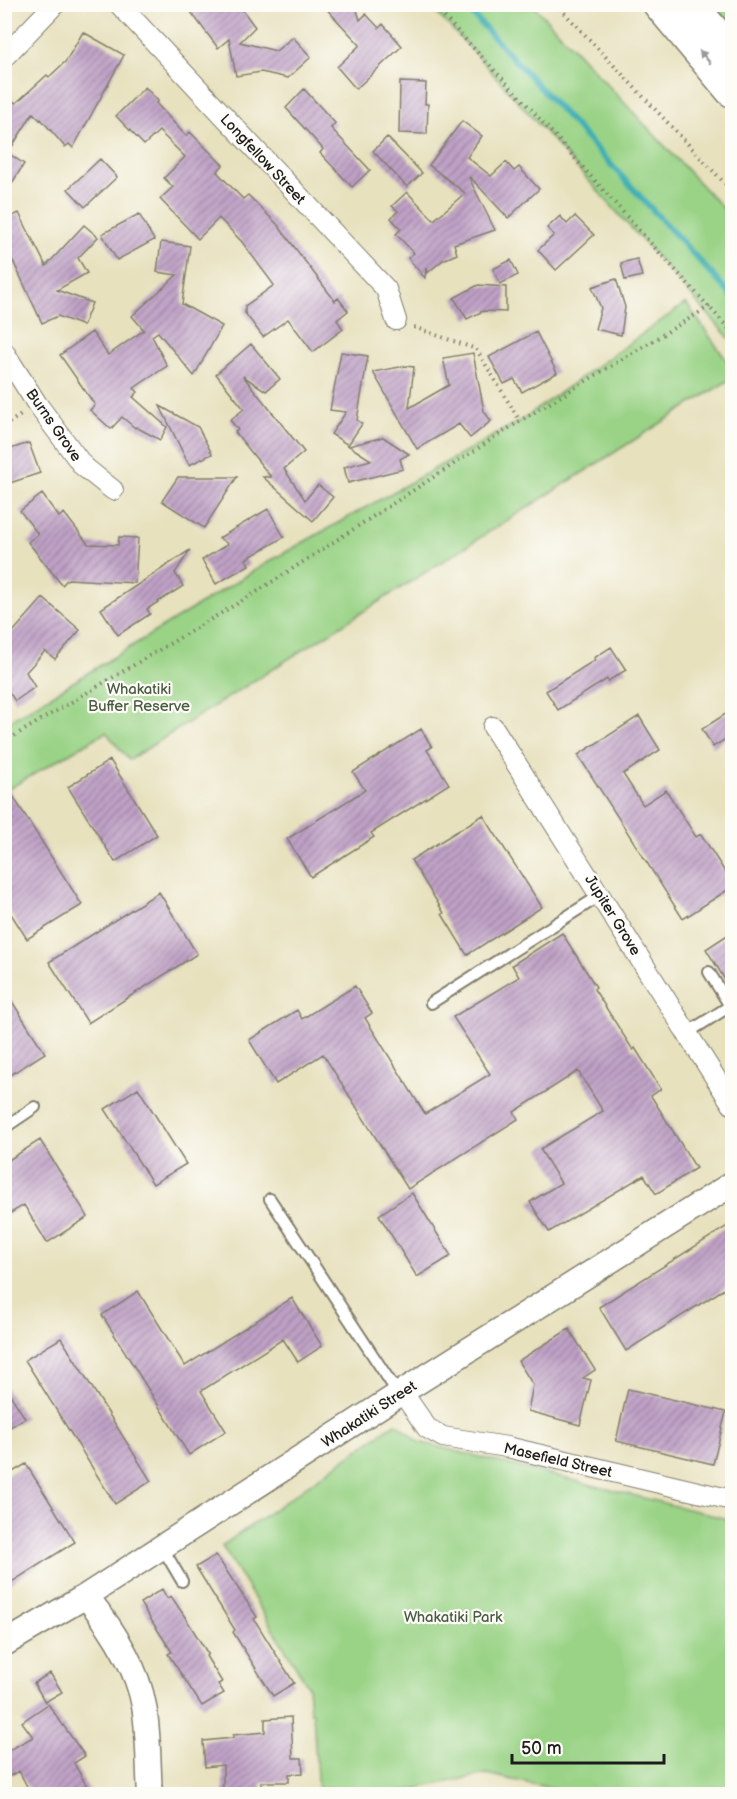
<svg xmlns="http://www.w3.org/2000/svg" width="737" height="1799" viewBox="0 0 737 1799" font-family="'Balsamiq Sans',sans-serif">
	<style>
		.green { fill: #9ad386; stroke: #5b7851; stroke-width: 1.5 }
		.lines { fill: none; stroke-linecap: round; stroke-linejoin: round }
		.stream { stroke: #3badb4; stroke-width: 6 }
		.building { fill: url(#building-hatch) }
		.service-casing { stroke: #827e6d; stroke-width: 14 }
		.minor-casing { stroke: #827e6d; stroke-width: 22 }
		.tertiary-casing { stroke: #827e6d; stroke-width: 27 }
		.trunk-casing { stroke: #827e6d; stroke-width: 36 }
		.path { stroke: #827e6d; stroke-width: 4; stroke-dasharray: 1.5 4.5; stroke-linecap: butt }
		.service { stroke: #fff; stroke-width: 10 }
		.minor { stroke: #fff; stroke-width: 20 }
		.tertiary { stroke: #fff; stroke-width: 24 }
		.trunk { stroke: #fff; stroke-width: 33 }
		.oneway { fill: #999 }
		.labels { text-anchor: middle; stroke-width: 4.5; stroke-linejoin: round; paint-order: stroke }
		.street-label { font-size: 15px; fill: #1c1c1c; stroke: #fdfcf7 }
		.park-label { font-size: 15px; fill: #485c41; stroke: #fdfcf7 }
	</style>
	<defs>
		<pattern id="building-hatch" width="6" height="6" patternUnits="userSpaceOnUse" patternTransform="scale(1.5)"><rect width="6" height="6" fill="#bfa1c6"/><path d="M-1 1l2-2M0 6l6-6M5 7l2-2" fill="none" stroke="#9a82a0"/></pattern>
	</defs>
	<rect width="100%" height="100%" fill="#fdfcf7"/>
	<filter id="ink" filterUnits="userSpaceOnUse"><feTurbulence type="fractalNoise" baseFrequency=".0167" numOctaves="2"/><feDisplacementMap in="SourceGraphic" scale="12" xChannelSelector="R" yChannelSelector="G"/><feConvolveMatrix kernelMatrix="1 2 1 2 8 2 1 2 1" color-interpolation-filters="sRGB"/></filter>
	<filter id="wash" filterUnits="userSpaceOnUse"><feTurbulence type="fractalNoise" baseFrequency=".008" numOctaves="4" result="noise"/><feDisplacementMap in="SourceGraphic" scale="24" xChannelSelector="R" yChannelSelector="G"/><feGaussianBlur stdDeviation="1.35" result="paint"/><feColorMatrix in="noise" values="0 0 0 0 0 0 0 0 0 0 0 0 0 0 0 0 0 1.4 0 .05"/><feComposite in="paint" operator="in"/></filter>
	<g filter="url(#wash)">
		<rect width="100%" height="100%" fill="#e7e1be"/>
		<path class="green" d="M429,5H533L732,218V341L472,50Z
			M712,5H732V27Z
			M686,303L732,368V378L129,760L106,732L5,791V724L270,561L520,421Z
			M396,1423L419,1442L732,1520V1794H578L486,1774L389,1794H318L313,1712H310L308,1686L222,1546Z"/>
		<g class="lines">
			<path class="stream" d="M463,4L732,296"/>
		</g>
		<g id="blocks">
			<path class="building" d="M185,4H238L255,27L240,42L276,51L293,37L311,57L288,78L261,72L236,76L229,39L218,48Z
				M322,4H355L360,20L366,14L379,28L383,24L402,46L356,89L337,67L360,45Z
				M83,32L124,55L73,148L69,144L65,147L41,119L40,120L33,113L8,153L24,164L4,196V96L16,103L47,75L49,77L66,61Z
				M400,82L426,83L425,104H428L427,134L399,133Z
				M145,87L158,101L156,103L186,136L190,132L223,165L217,172L243,199L248,195L277,224L335,301L338,298L348,311L337,320L343,329L313,352L288,319L263,337L245,313V306L274,285L242,242L219,218L198,239L160,199L173,187L164,178L185,157L159,131L144,145L116,116Z
				M304,89L335,123L331,128L370,170L352,187L320,153L323,149L286,108Z
				M462,121L482,136L467,157L491,176L506,162L514,171L519,167L539,189L508,218L470,177L469,178L495,230L454,244L457,254L443,260L427,273L426,267L425,278L408,258L414,253L396,234L401,229L391,218L398,211L392,206L407,192L434,220L465,193L429,165Z
				M387,137L422,173L407,187L373,151Z
				M100,159L117,177L85,207L68,189Z
				M19,213L46,266L84,225L98,237L78,258L87,273L57,290L92,303L83,326L58,316L42,323L13,261L4,265V220Z
				M139,214L154,240L117,260L102,234Z
				M560,216L567,224L575,216L594,235L556,270L538,250L554,235L547,228Z
				M161,242L190,246L182,304L222,326L194,376L158,332L152,336L167,366L134,388L138,392L133,397L167,427L160,440L136,427L135,428L122,417L111,429L90,410L95,405L60,355L92,332L108,355L144,330L132,316L177,275L157,272Z
				M637,259L642,276L625,280L621,263Z
				M511,260L518,275L500,284L493,269Z
				M616,279L625,307L621,335L595,329L601,308L592,287Z
				M478,285L506,287V312L483,311L467,319L454,298Z
				M536,332L557,373L522,392L514,379L504,384L489,357Z
				M251,344L280,379L266,391L243,376L304,452L284,469L305,500L318,485L333,497L313,521L263,477H271L235,432L238,430L230,420L244,409L216,374Z
				M341,352L368,356L357,420L362,424L348,445L331,434L346,412L330,410Z
				M473,353L484,411L491,421L470,438L459,424L417,449L373,372L405,366L414,367L409,408L449,385L443,358Z
				M160,406L198,427L212,454L189,465Z
				M383,437L409,454L400,459L403,469L348,483L344,467L371,460L349,446Z
				M29,443L40,473L4,485V451Z
				M178,477H237L204,528L162,501Z
				M42,494L59,517L64,513L88,544L118,545L119,537L138,538L135,583L68,579L62,585L28,542L38,534L20,511Z
				M268,509L284,537L246,559L249,565L216,584L202,560L228,544L219,538Z
				M190,550L175,573L183,586L147,609L150,614L118,635L101,609Z
				M43,598L80,630L55,659L45,651L26,672L35,687L15,701L4,685V642Z
				M611,647L626,670L608,681L607,679L558,710L546,691L595,660L594,658Z
				M727,713L732,721V735L713,747L702,729Z
				M639,716L660,750L623,774L643,805L666,790L696,837L701,834L732,883V887L683,919L578,755Z
				M421,729L432,747L427,750L449,784L371,833L374,837L311,877L287,839L365,790L353,772Z
				M110,760L157,835L115,862L68,787Z
				M4,782L82,905L27,939L4,903Z
				M483,815L542,907L467,955L442,914L444,913L411,860Z
				M159,892L197,954L88,1023L49,962Z
				M732,932V991L706,949Z
				M562,933L596,987L594,989L633,1050L635,1048L661,1089L651,1096L696,1168L656,1194L644,1175L549,1232L530,1202L561,1183L540,1149L603,1111L578,1071L514,1112L518,1119L408,1189L323,1054L276,1084L249,1040L297,1010L302,1019L355,986L372,1013L365,1018L425,1114L490,1074L453,1017L519,977L512,965Z
				M4,989L45,1053L4,1079Z
				M138,1088L186,1164L153,1184L105,1109Z
				M40,1140L88,1217L47,1243L24,1205L4,1217V1163Z
				M412,1193L451,1256L417,1277L379,1215Z
				M732,1223V1284L626,1351L599,1307Z
				M138,1291L185,1366L292,1298L322,1346L298,1362L283,1339L201,1391L226,1431L189,1455L102,1315Z
				M569,1329L595,1370L583,1378L591,1380L580,1425L528,1411L533,1385L518,1361Z
				M61,1338L151,1481L115,1504L25,1360Z
				M4,1385L25,1418L4,1431Z
				M628,1389L726,1412L713,1464L616,1441Z
				M26,1464L75,1542L4,1587V1477Z
				M216,1555L257,1617L254,1619L294,1683L273,1696L233,1632L235,1630L196,1567Z
				M162,1589L167,1598L171,1596L185,1617L208,1654L206,1656L222,1682L218,1684L224,1693L202,1706L168,1654L172,1652L140,1603Z
				M50,1673L62,1692L45,1702L34,1683Z
				M48,1704L85,1756L74,1763L91,1794H31L19,1771L4,1779V1753L33,1737L22,1722Z
				M291,1717L293,1758H302L303,1773L289,1774V1782H261V1794H223V1765L205,1767L203,1741L233,1738V1735L265,1732V1719Z"/>
		</g>
	</g>
	<g filter="url(#ink)">
		<use href="#blocks" fill-opacity="0" stroke="#827e6d" stroke-width="1.5"/>
		<g class="lines">
			<g class="service-casing">
				<path id="service" d="M431,1003L601,895
					M687,1033L730,1006L709,972
					M4,1128L35,1107
					M270,1199L399,1395
					M162,1547L182,1581"/>
			</g>
			<g class="minor-casing">
				<path id="minor" d="M119,4L386,289L396,320
					M4,57L55,4
					M4,352L37,404L83,466L113,490
					M493,727L732,1104
					M402,1392L427,1428L443,1437L507,1447L732,1500"/>
			</g>
			<g class="tertiary-casing">
				<path id="tertiary" d="M86,1596C112,1628 137,1666 144,1706C149,1735 148,1766 150,1794
					M4,1644L86,1596L402,1392L732,1184"/>
			</g>
			<g class="trunk-casing">
				<path id="trunk" d="M660,4L732,90
					M697,13L732,54"/>
			</g>
			<path class="path" d="M432,4L530,108L646,238L732,332
				M556,4L732,191
				M414,327L476,349L520,421
				M4,426L21,415
				M4,742L255,593L520,421L710,306"/>
			<use href="#service" class="service"/>
			<use href="#minor" class="minor"/>
			<use href="#tertiary" class="tertiary"/>
			<use href="#trunk" class="trunk"/>
		</g>
		<defs><path id="oneway-solid" d="M-6-.8H1V-3.2L6.5 0L1 3.2V.8H-6Z" transform="scale(1.5)"/></defs>
		<use class="oneway" href="#oneway-solid" transform="translate(705 57) rotate(-130)"/>
	</g>
	<g class="labels">
		<g class="street-label">
			<text transform="translate(263 159) rotate(47)" y="5">Longfellow Street</text>
			<text transform="translate(54 425) rotate(55)" y="5">Burns Grove</text>
			<text transform="translate(613 915) rotate(58)" y="5">Jupiter Grove</text>
			<text transform="translate(369 1414) rotate(-33)" y="5">Whakatiki Street</text>
			<text transform="translate(558 1460) rotate(13)" y="5">Masefield Street</text>
		</g>
		<g class="park-label">
			<text x="139" y="694">Whakatiki<tspan x="139" dy="17">Buffer Reserve</tspan></text>
			<text x="453" y="1622">Whakatiki Park</text>
		</g>
	</g>
	<rect width="737" height="1799" fill="none" stroke="#fdfcf7" stroke-width="24"/>
	<path d="M512 1754v9h152v-9" fill="none" stroke="#1c1c1c" stroke-width="3"/>
	<text x="521" y="1754" font-size="18" fill="#1c1c1c" stroke="#fdfcf7" stroke-width="4.5" paint-order="stroke">50 m</text>
</svg>
